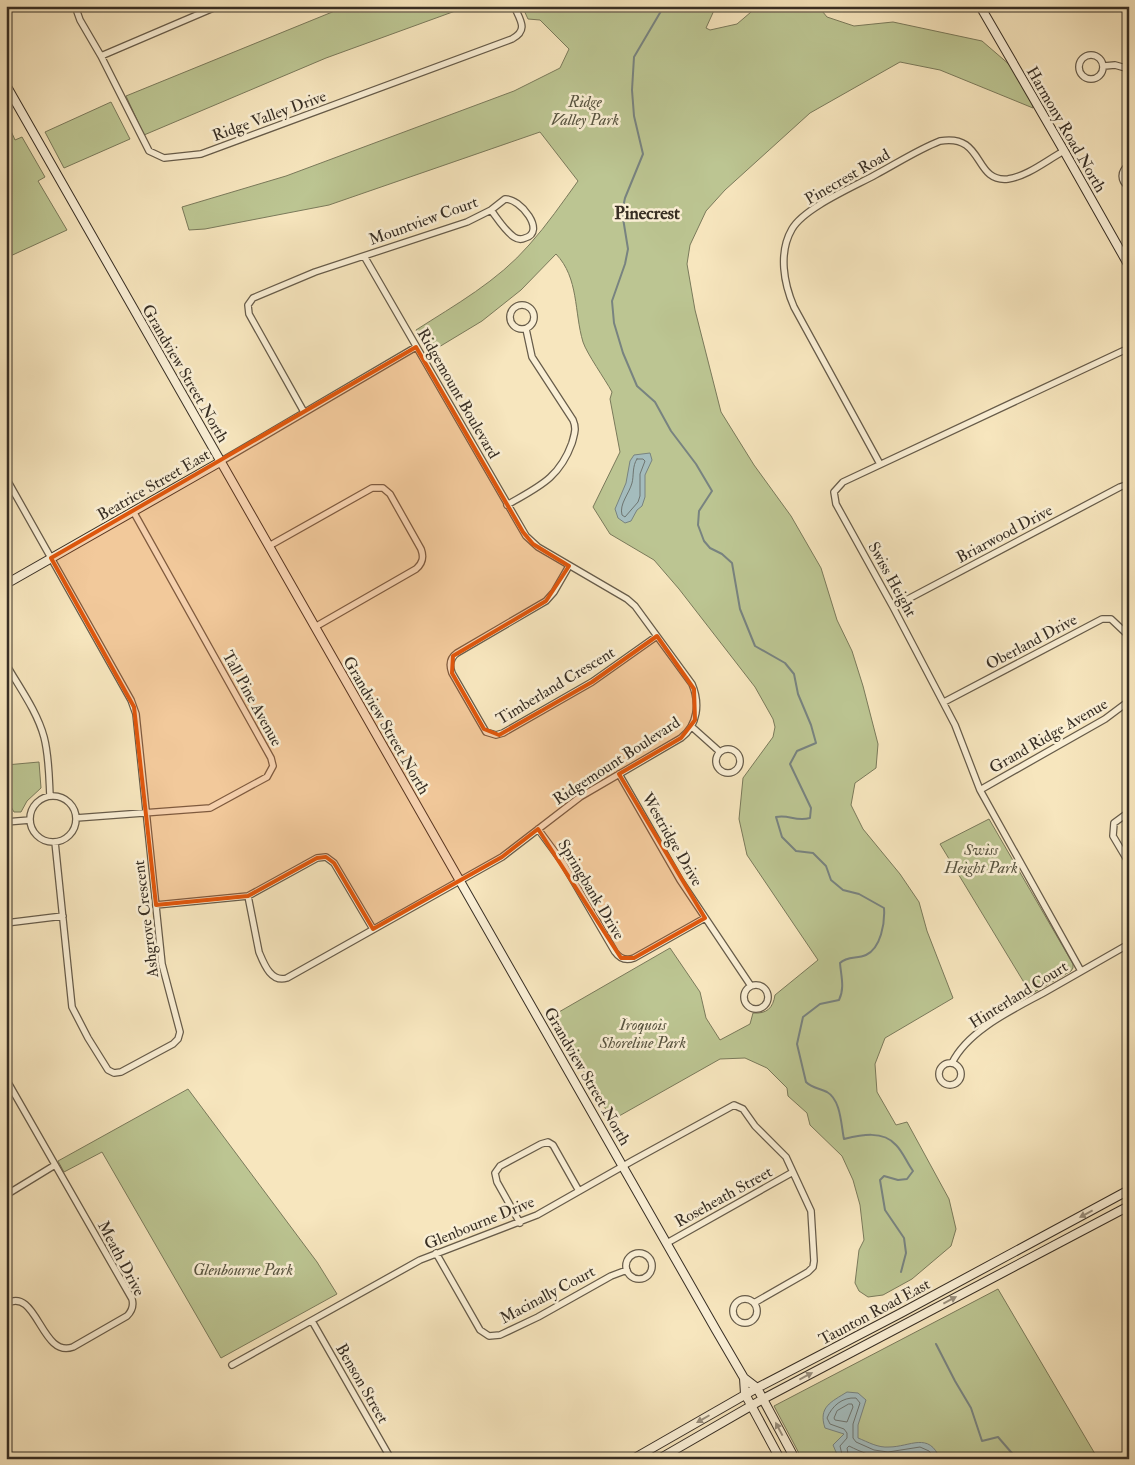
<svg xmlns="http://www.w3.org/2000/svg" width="1135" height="1465" viewBox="0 0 1135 1465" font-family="'IM FELL Double Pica',serif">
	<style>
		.green { fill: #bcc592; stroke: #7a7a5b }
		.water { fill: #a4bcbd; stroke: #788380 }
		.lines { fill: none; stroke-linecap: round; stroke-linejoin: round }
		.shore { stroke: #6e7570; stroke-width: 1 }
		.stream { stroke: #788380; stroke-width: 2 }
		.street-casing { stroke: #675c4a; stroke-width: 8 }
		.secondary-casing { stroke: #372e24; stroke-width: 10 }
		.street { stroke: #faefd5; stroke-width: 5.5 }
		.secondary { stroke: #faefd5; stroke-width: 8 }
		.oneway { fill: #988e7c }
		.marked { fill: #df570d; fill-opacity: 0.2; stroke: #df570d; stroke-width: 4; stroke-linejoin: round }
		.labels { text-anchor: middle; stroke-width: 5; stroke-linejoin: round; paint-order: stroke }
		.park-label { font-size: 16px; font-style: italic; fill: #585440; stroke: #faefd5 }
		.street-label { font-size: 16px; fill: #372e24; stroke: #faefd5 }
		.neighbourhood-label { font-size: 18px; font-weight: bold; fill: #372e24; stroke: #faefd5 }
	</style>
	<rect width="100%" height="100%" fill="#f7e6be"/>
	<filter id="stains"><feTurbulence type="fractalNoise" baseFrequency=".004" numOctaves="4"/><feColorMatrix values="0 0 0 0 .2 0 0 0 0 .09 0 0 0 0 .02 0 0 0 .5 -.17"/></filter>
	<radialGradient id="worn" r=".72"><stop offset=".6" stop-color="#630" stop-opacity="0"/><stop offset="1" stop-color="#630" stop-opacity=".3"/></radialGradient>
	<path class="green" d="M347,6H469L326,58L144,135L126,96Z
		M522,6H716L706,28L710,30L737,24L758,6H818L827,17L854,26L893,22L982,41L1025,78L1033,108L940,70L900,62L810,113L725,190L706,211L690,245L687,264L695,310L721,412L754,465L791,516L821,568L837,620L852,651L863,686L878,744L876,768L855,783L851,805L863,829L900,874L919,902L927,931L953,998L885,1038L875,1064L877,1092L896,1125L907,1122L949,1199L956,1229L951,1246L912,1279L883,1295L868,1297L859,1291L855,1283L859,1250L864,1240L860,1205L853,1180L842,1156L810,1125L807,1113L788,1096L787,1088L767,1068L745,1058L720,1059L612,1120L552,1016L670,948L700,992L706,1018L720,1040L750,1024L753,1013C767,1014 773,1008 775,995L818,960L747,855L739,819L743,778L773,737L775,727L773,719L755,687L679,589L654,560L610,534L593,507L620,452L610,399L612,392C605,379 587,354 583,342C574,312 579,278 556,254L521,290L482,321L429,353L416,330C455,305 498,281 529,245C547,225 562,203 578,181L540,132L329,205L205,229L189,230L182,207L286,176L514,91L560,68L569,49L540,20L528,19Z
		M111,102L130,139L64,168L45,132Z
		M11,131L15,140L22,137L45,177L38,181L67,230L6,258V134Z
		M39,762L41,788L27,801L21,812H14L6,798V765Z
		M989,819L1073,964V968L1071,971L1031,994L940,844Z
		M188,1089L317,1262L337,1294L221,1358L102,1152L64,1172L58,1161Z
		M998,1289L1098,1459H802L774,1406Z"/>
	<path class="water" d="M650,453L652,460L645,475V497L642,506L637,510L631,521L625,523L618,518L615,509L626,483L630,461L634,455Z
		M847,1392L858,1393L866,1400L858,1425V1438C868,1442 878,1448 889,1447C910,1447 929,1431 940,1459H839L833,1445L844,1434L825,1428C818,1407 831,1402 847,1392Z"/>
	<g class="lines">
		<path class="shore" d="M637,459H643L645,461L640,474V496L638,502L625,517L622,515C619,504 629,494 632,483C634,476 632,466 637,459Z
			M849,1404H852L853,1407L847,1422L835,1420L834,1418L837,1411Z
			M843,1459L840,1446L847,1438V1433L844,1429L830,1424L827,1418C832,1406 842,1397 856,1398L860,1403L853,1424V1438L856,1442L874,1450L888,1452L920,1447L929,1451L935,1459
			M849,1459L847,1448L849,1446C861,1452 873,1457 887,1458C899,1459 918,1447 928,1459"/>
		<path class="stream" d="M664,6L634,57L632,90L634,116L643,154L625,198L622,212L628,249L625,264L612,301L614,323L623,353L637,386L655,402L671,431L696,464L712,491L699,511L698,525L704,541L710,548L722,554L732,563L740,609L755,646L785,663L794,674L798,694L811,725L816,743L797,751L790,764L811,808L810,818C795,822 789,814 776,817L782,837L796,851L813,853L826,866L831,880L843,890L859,894L884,908C885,923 881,948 866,955C857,959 847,956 840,963C841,976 845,988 839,1000L820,1004L803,1017L797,1044L806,1082C812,1088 819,1088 827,1092C841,1100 841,1125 844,1139C861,1135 883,1130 896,1145C903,1152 907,1163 913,1171L907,1179L898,1180L884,1176L880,1180L885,1210L904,1238L906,1253L901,1272
			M936,1344L955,1381L971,1408L982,1441L998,1437L1017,1459"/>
		<g class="street-casing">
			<path id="street" d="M75,6L80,20L101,56L149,151L164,158L201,154L512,39C529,30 520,20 514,6
				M1079 67a12 12 0 1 1 24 0a12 12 0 1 1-24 0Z
				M101,56L218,6
				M1104,66L1115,65L1129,69
				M1129,165C1120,171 1120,181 1129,187
				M510 317a12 12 0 1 1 24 0a12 12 0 1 1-24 0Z
				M304,412L249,314L248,305L253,298L315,272L467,222L491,210L505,199C520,198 547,232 525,238C521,240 517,239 514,237C505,231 497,218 491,210
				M220,462L416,347
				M880,464L794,307C784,284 778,253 792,229C804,208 853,187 875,175C896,164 917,150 940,141C985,133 973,183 1008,179C1028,176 1047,160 1064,151
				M6,478L131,700L136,714L162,964L180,1032L178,1039L173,1044L121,1072L114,1073L108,1070L88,1038L72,1007L55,842
				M507,505C538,487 559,479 572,443C574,435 577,429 573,420L532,357L526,329
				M269,546L372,488H383L390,494L421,549C424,557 423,563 416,569L315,627
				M569,566L554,592L546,601L457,653C450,658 449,665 452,673L486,732L496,735L503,733L592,682L657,636
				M893,607L1120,487L1129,484
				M6,664C19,687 37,711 44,737C49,756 49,776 50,796
				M944,702L1102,619H1111L1129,636
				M692,727L720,752
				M716 761a12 12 0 1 1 24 0a12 12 0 1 1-24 0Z
				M619,774L680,880L751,986
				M980,790L1105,719L1129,701
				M30 819a23 23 0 1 1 46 0a23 23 0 1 1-46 0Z
				M1129,812L1114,823L1113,836L1129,863
				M76,818L210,808L267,777L273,766L271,758L133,511
				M6,822L30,820
				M538,829L563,863L615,952C620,959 626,961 634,958L705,918
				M248,896L259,952C264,964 271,983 287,978L502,857L580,797L681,738C698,725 700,703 692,684L635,606L627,599L538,547L526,536L364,256
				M156,905L248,896L317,858L326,857L334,863L373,929
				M6,923L63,916
				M1081,971L980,790L955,725L893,607L836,504L834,492L843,482L1129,348
				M744 997a12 12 0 1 1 24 0a12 12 0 1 1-24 0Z
				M939 1074a11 11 0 1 1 22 0a11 11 0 1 1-22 0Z
				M952,1063C968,1030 1014,1009 1045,992C1073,976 1101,960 1129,944
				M6,1079L132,1299C134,1306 132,1311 127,1316L73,1347C41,1359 37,1285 6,1304
				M6,1195L55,1165
				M520,1223L497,1182L495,1173L500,1166L541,1144L548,1142L553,1145L579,1191
				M667,1243L793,1172
				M436,1253L480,1330L489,1336L500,1335L538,1317L611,1276L627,1270
				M626 1266a13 13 0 1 1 26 0a13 13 0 1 1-26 0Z
				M733 1311a12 12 0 1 1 24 0a12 12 0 1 1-24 0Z
				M312,1321L391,1459
				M232,1365L420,1260L537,1215L632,1161L734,1105L743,1109L755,1126L786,1157L811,1211L814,1261L813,1267L808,1272L754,1303"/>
		</g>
		<g class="secondary-casing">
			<path id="secondary" d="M980,6L1064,151L1129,266
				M6,85L716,1330L744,1378L757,1388L795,1459
				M6,584L220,462
				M744,1378L745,1394L780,1459
				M633,1459L757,1388L901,1313L1129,1190
				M659,1459L763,1399L1129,1206"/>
		</g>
		<use href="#street" class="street"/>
		<use href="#secondary" class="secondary"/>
	</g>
	<defs><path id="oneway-solid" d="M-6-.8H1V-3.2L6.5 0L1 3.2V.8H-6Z" transform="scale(1.25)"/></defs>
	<g class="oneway">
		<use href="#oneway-solid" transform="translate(1086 1214) rotate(152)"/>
		<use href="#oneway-solid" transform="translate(950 1300) rotate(-28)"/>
		<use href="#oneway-solid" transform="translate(806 1376) rotate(-28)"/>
		<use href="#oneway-solid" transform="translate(703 1419) rotate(150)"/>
		<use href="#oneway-solid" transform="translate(779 1429) rotate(-118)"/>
	</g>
	<path class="marked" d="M416,347L523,532L533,544L569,566L546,601L453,656L452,673L484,729L499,735L592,682L657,636L694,689L695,720L681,738L619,774L705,918L634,958H621L538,829L502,857L373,929L334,863L326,857L317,858L248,896L156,905L134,707L51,558Z"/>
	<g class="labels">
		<g class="park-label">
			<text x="585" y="107">Ridge<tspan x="585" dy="18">Valley Park</tspan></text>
			<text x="981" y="855">Swiss<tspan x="981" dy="18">Height Park</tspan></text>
			<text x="643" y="1030">Iroquois<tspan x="643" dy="18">Shoreline Park</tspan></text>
			<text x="243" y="1275">Glenbourne Park</text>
		</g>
		<g class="street-label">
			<text transform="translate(269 115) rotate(-20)" y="6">Ridge Valley Drive</text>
			<text transform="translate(1067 129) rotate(60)" y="6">Harmony Road North</text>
			<text transform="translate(847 176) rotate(-30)" y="6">Pinecrest Road</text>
			<text transform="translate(423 220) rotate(-20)" y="6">Mountview Court</text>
			<text transform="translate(186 373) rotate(60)" y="6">Grandview Street North</text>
			<text transform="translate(459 393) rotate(60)" y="6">Ridgemount Boulevard</text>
			<text transform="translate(153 484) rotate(-30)" y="6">Beatrice Street East</text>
			<text transform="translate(1004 533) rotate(-28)" y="6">Briarwood Drive</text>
			<text transform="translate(893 579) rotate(61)" y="6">Swiss Height</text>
			<text transform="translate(1031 641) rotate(-28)" y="6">Oberland Drive</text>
			<text transform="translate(555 685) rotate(-31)" y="6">Timberland Crescent</text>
			<text transform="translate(253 698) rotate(61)" y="6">Tall Pine Avenue</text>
			<text transform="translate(387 725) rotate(60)" y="6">Grandview Street North</text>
			<text transform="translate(1048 735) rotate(-30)" y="6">Grand Ridge Avenue</text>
			<text transform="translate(616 760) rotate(-33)" y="6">Ridgemount Boulevard</text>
			<text transform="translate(673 839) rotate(60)" y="6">Westridge Drive</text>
			<text transform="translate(592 889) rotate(59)" y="6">Springbank Drive</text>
			<text transform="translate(145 919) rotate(-97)" y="6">Ashgrove Crescent</text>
			<text transform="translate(1018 994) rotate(-32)" y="6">Hinterland Court</text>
			<text transform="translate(588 1076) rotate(60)" y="6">Grandview Street North</text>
			<text transform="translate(723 1196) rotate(-29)" y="6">Roseheath Street</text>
			<text transform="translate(479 1222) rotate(-22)" y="6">Glenbourne Drive</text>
			<text transform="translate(122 1258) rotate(62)" y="6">Meath Drive</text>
			<text transform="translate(547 1294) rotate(-28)" y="6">Macinally Court</text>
			<text transform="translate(874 1311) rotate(-28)" y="6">Taunton Road East</text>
			<text transform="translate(363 1383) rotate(60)" y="6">Benson Street</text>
		</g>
		<g class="neighbourhood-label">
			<text x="647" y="219">Pinecrest</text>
		</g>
	</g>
	<rect width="1135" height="1465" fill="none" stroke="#f7e6be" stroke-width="25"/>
	<rect x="8" y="8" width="1120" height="1450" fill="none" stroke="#372e24" stroke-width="2.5"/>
	<rect x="12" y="12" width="1110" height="1440" fill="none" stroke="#372e24"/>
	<rect width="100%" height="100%" filter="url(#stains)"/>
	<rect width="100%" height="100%" fill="url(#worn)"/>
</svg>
